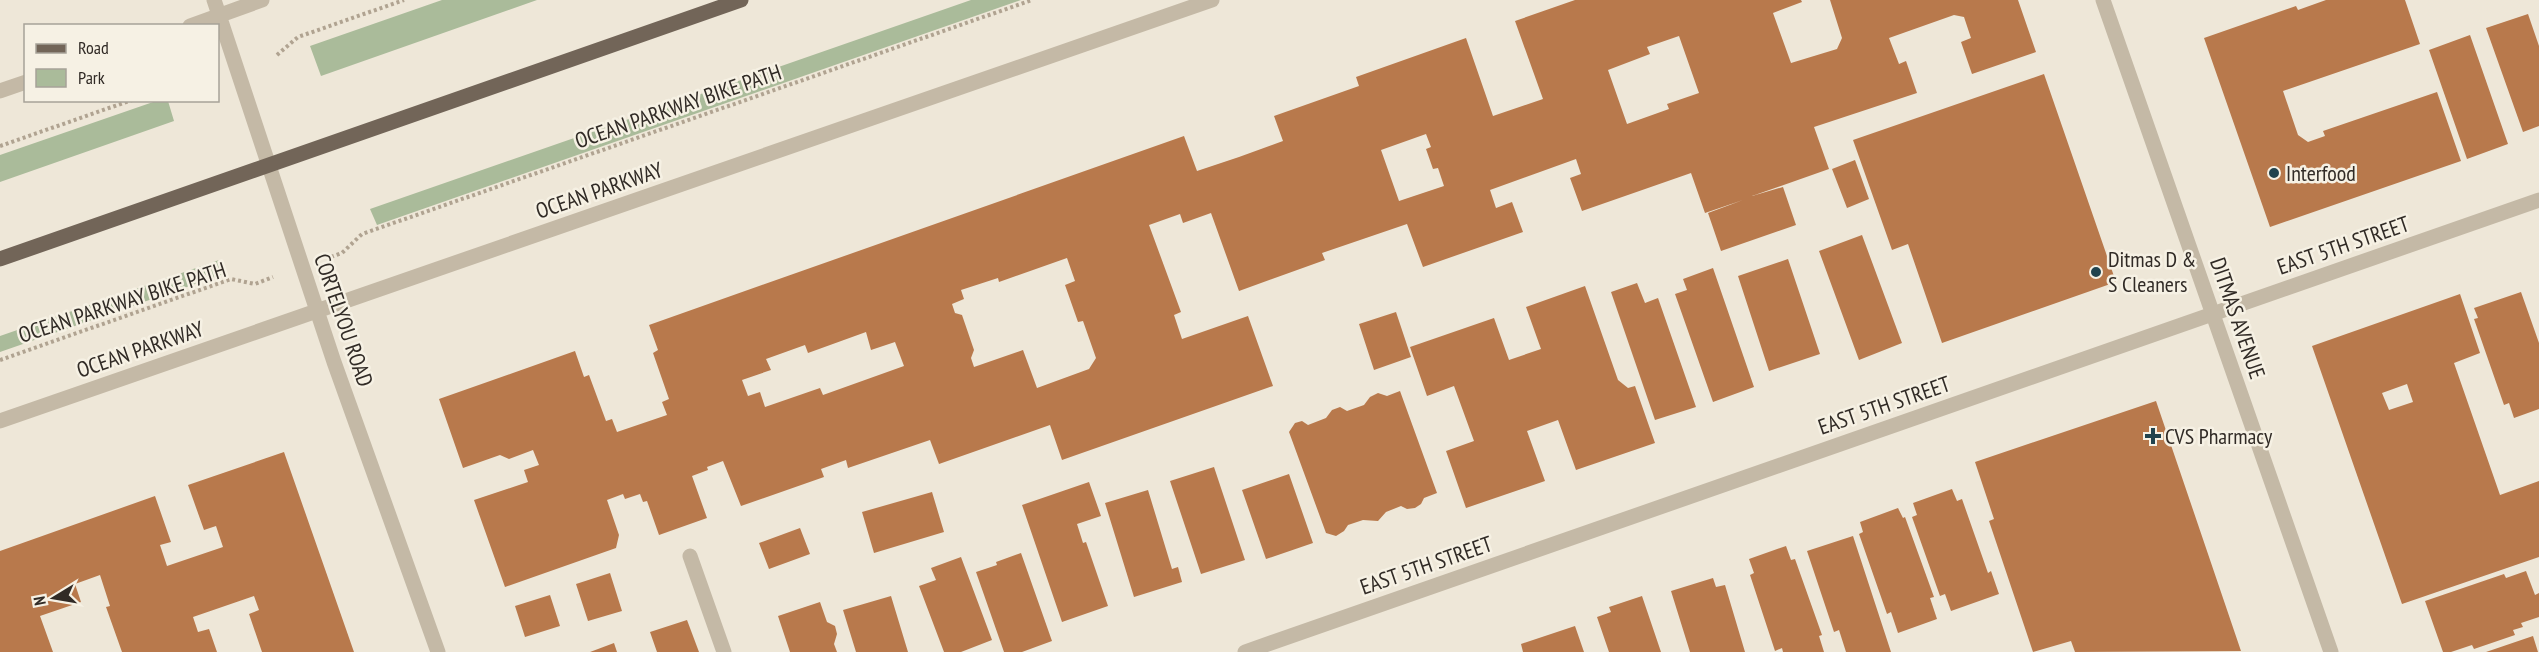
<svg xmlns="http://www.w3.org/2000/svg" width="2539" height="652" viewBox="0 0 2539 652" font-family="'PT Sans Narrow',sans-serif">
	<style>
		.green { fill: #aabb9a }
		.building { fill: #b8794c; fill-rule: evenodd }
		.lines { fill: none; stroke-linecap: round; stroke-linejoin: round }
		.path { stroke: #b0a391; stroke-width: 4; stroke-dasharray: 3 3; stroke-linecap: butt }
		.minor { stroke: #c4b9a6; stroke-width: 15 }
		.major { stroke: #726558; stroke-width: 15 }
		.poi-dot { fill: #20434e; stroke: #f6f1e4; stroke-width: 2 }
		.labels { text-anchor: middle; stroke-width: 5; stroke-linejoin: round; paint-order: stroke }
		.street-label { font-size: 22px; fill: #312b26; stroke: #f6f1e4 }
		.poi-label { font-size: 22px; fill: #312b26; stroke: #f6f1e4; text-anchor: start }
	</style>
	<rect width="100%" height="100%" fill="#eee7d8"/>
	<path class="green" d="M442,0H537L321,76L310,46Z
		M971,0H1021L377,225L370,209Z
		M156,101H168L174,121L0,182V155Z
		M219,260L224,274L0,352V336Z"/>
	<path class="building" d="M1575,0H1801L1802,2L1773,13L1791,63L1837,49L1842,38L1830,0H2018L2036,52L1972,74L1961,42L1971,38L1964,17L1954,15L1889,38L1899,64L1906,61L1917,93L1814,127L1829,169L1752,196L1783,187L1796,225L1721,251L1708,213L1743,200L1705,213L1691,173L1582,211L1570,178L1581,174L1576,159L1490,190L1496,208L1512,202L1523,232L1423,267L1407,224L1322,253L1325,260L1239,291L1211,213L1183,223L1180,214L1149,225L1181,312L1174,315L1182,339L1248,316L1273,386L1062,460L1050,425L939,464L930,440L848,468L846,460L821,469L824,477L741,506L723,461L707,467L708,470L692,476L707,518L659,535L647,501L643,502L640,494L625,499L623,494L607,500L619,535L616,548L505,587L474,500L528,482L524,470L539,465L533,450L509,459L500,455L463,468L439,399L575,351L584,377L589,375L606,421L612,419L617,432L667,415L662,402L669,399L653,353L658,350L649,325L1184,136L1197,171L1239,157L1283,141L1274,116L1359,86L1356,77L1466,38L1493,116L1543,99L1515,21ZM1679,36L1699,93L1667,104L1669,109L1627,124L1608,70L1650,54L1647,47ZM1426,134L1431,147L1426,149L1433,169L1438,168L1444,186L1399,201L1381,150ZM1067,258L1075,281L1065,285L1078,322L1083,321L1096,358L1089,369L1037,388L1023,350L974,367L971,358L974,350L962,315L955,313L952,304L964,299L961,290L998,278L999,282ZM866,332L871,350L895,342L904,366L823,395L820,388L765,407L760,392L748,396L742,380L771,370L766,359L805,345L808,353Z
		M2326,0H2405L2420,44L2283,91L2298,135L2308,142L2325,136L2323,131L2437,92L2461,161L2270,227L2204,38L2296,6L2298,10Z
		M2528,14L2539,46V126L2523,132L2486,28Z
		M2470,35L2508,144L2467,159L2429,50Z
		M2044,74L2116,282L1942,343L1908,244L1892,250L1853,140Z
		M1855,160L1869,199L1847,208L1832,169Z
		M1862,235L1902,343L1859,360L1819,251Z
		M1788,259L1820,354L1769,371L1738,276Z
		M1713,268L1754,387L1713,402L1675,294L1687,290L1683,279Z
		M1637,283L1645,303L1658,298L1696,407L1655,420L1611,292Z
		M1585,286L1618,380L1628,388L1635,386L1655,443L1576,470L1558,420L1527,431L1545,481L1466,508L1446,451L1474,441L1454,386L1427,396L1410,347L1494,318L1509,360L1541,349L1526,307Z
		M2521,292L2539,343V409L2514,418L2509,403L2504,405L2474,319L2478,318L2474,308Z
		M2460,294L2480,353L2454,363L2500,495L2539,481V557L2402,604L2312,346ZM2407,384L2413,402L2389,410L2382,393Z
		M1396,312L1411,357L1374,370L1359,324Z
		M1400,391L1437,493L1424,498L1421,504L1415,508L1407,509L1401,506L1386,512L1378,521L1363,520L1348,525L1344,531L1336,536L1326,533L1289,432L1295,423L1302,421L1308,425L1326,418L1332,410L1340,407L1347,411L1364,405L1370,397L1378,393L1387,396Z
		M2156,401L2241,651L2075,652L2071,641L2033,652L1989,521L1994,519L1975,462Z
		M284,452L354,652H262L249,614L259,610L254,596L193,617L198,632L209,629L217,652H122L106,607L110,606L100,575L75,584L81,602L40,616L53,652H0V551L155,496L171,542L160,545L167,566L223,547L216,526L204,530L188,485Z
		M1214,467L1245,560L1201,574L1170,481Z
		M1289,474L1313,543L1266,559L1242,490Z
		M1089,482L1101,516L1077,524L1083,543L1086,542L1108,606L1062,622L1022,505Z
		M1952,489L1957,501L1962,499L1988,573L1991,571L1999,594L1951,611L1945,594L1940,596L1912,517L1917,515L1913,503Z
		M1148,490L1172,569L1178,567L1182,582L1134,597L1105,503Z
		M932,492L944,532L874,553L862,512Z
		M1898,508L1903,518L1905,517L1934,597L1930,598L1937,619L1898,633L1891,612L1887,614L1859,534L1863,532L1860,522Z
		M800,528L810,554L769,569L759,543Z
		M1853,536L1891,652H1846L1839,630L1834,632L1807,551Z
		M1786,546L1791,560L1795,559L1822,635L1819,636L1824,652H1783L1782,648L1775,651L1750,575L1754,573L1749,559Z
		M1021,553L1052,641L1022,652H1004L976,572L997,565L996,562Z
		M961,557L992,640L961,652H944L919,586L936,580L931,568Z
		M2526,571L2535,595L2539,593V617L2521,623L2523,627L2513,630L2515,635L2474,649L2472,645L2451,652H2443L2425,601L2504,574L2506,578Z
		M610,573L622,611L588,621L576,584Z
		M1713,578L1716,587L1725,585L1745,652H1690L1671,591Z
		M550,595L560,626L525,637L515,606Z
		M891,596L908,652H856L843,610Z
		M1642,596L1661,652H1609L1597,617L1611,612L1609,607Z
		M820,602L827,622L835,626L837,634L834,644L837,652H790L778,616Z
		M687,620L699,652H657L650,632Z
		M1575,626L1584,652H1523L1521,644Z
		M2533,636L2538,652H2486Z
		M614,643L617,652H590Z"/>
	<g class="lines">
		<path class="path" d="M277,55L298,37L404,0
			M0,146L132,100
			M331,257L342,253L362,234L1032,0
			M0,360L231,279L255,284L273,277"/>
		<path class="minor" d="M214,0L334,362L438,652
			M2103,0L2331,652
			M190,26L262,0
			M0,91L26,82
			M0,421L1212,0
			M690,556L724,652
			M1245,652L2539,200"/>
		<path class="major" d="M0,259L741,0"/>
	</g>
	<g class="poi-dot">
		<circle cx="2274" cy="173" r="6"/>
		<circle cx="2096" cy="272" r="6"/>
		<path d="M2150 427h6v6h6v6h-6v6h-6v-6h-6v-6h6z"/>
	</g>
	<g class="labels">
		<g class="street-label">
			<text transform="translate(678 106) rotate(-19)" y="8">OCEAN PARKWAY BIKE PATH</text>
			<text transform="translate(599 190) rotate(-19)" y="8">OCEAN PARKWAY</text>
			<text transform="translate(2343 245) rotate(-19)" y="8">EAST 5TH STREET</text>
			<text transform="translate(122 302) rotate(-18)" y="8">OCEAN PARKWAY BIKE PATH</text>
			<text transform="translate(2238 318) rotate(71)" y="8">DITMAS AVENUE</text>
			<text transform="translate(344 320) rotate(71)" y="8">CORTELYOU ROAD</text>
			<text transform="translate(140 349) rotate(-19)" y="8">OCEAN PARKWAY</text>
			<text transform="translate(1884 405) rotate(-19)" y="8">EAST 5TH STREET</text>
			<text transform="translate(1426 565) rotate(-19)" y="8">EAST 5TH STREET</text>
		</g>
		<g class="poi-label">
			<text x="2286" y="181">Interfood</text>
			<text x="2108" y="267">Ditmas D &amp;<tspan x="2108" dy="25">S Cleaners</tspan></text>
			<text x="2165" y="444">CVS Pharmacy</text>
		</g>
	</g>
	<rect x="24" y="24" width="195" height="78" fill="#f6f1e4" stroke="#a7a298" stroke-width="1.5"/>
	<rect x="36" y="44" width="30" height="9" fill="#726558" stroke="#a7a298" stroke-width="1.5"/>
	<text x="78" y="54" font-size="18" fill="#312b26">Road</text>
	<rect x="36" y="69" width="30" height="18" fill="#aabb9a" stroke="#a7a298" stroke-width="1.5"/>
	<text x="78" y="84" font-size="18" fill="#312b26">Park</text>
	<g transform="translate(54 598) rotate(259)" stroke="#f6f1e4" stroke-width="4.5" paint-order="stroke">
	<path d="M0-4.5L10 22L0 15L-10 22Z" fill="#312b26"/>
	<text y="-9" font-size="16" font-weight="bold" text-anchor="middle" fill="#312b26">N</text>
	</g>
</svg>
